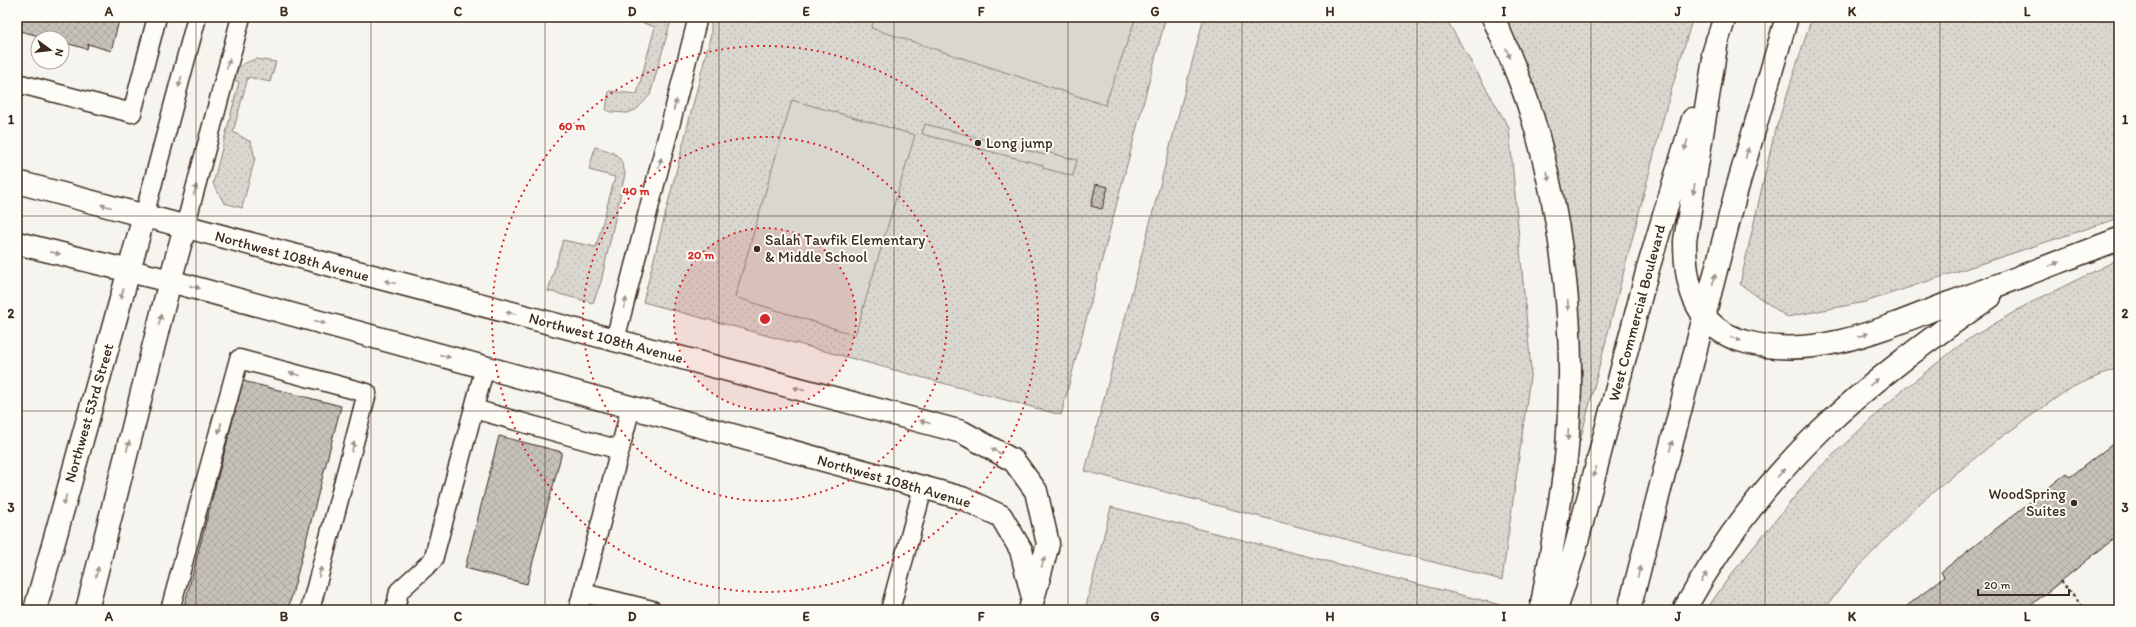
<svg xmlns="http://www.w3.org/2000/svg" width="2136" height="627" viewBox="0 0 2136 627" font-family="Itim,sans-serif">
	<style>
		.grass { fill: url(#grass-dots); stroke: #8a8077 }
		.park { fill: #dad6d0; stroke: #8a8077 }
		.building { fill: url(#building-cross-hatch); stroke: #3b2a1e }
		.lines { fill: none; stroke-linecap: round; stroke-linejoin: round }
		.lane-casing { stroke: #3b2a1e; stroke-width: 21 }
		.street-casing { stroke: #3b2a1e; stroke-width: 25 }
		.highway-casing { stroke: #3b2a1e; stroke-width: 25 }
		.path { stroke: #3b2a1e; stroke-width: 2.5; stroke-dasharray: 3 3; stroke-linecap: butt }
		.lane { stroke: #fdfcf7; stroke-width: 18 }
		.street { stroke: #fdfcf7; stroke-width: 22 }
		.highway { stroke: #fdfcf7; stroke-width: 22 }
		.oneway { fill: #9c938a }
		.grid { fill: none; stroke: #3b2a1e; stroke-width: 1; stroke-opacity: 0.55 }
		.ring { fill: none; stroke: #d62828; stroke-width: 2; stroke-dasharray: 2 4 }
		.poi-dot { fill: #3b2a1e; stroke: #fdfcf7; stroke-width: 1.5 }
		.labels { text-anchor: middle; stroke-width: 4; stroke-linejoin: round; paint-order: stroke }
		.poi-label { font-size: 15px; fill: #3b2a1e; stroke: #fdfcf7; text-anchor: start }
		.street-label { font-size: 15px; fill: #3b2a1e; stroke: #fdfcf7 }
		.centre { fill: #d62828; stroke: #fdfcf7; stroke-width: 2 }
		.ring-label { font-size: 12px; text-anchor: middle; font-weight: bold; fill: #d62828; stroke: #fdfcf7; stroke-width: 4; stroke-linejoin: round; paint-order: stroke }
		.neatline { fill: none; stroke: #3b2a1e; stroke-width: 1.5 }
		.grid-label { font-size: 13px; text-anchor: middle; font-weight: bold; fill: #3b2a1e }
	</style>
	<defs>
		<pattern id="grass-dots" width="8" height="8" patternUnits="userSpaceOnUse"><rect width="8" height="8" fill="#dad6d0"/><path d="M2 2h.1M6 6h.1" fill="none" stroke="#bcb8b2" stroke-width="1.8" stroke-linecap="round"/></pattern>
		<pattern id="building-cross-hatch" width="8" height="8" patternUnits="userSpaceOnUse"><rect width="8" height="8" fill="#c7c1bb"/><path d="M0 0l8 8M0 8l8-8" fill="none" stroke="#aca6a0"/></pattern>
	</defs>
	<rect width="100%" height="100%" fill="#f5f4ee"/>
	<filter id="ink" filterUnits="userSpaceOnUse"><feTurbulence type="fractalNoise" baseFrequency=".025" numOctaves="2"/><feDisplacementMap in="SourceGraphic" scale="8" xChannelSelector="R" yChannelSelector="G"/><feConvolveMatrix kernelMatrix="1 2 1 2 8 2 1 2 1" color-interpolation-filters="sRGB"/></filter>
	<g filter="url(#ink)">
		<path class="grass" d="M626,17H672L650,95L637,109L628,113L611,112L606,110L609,91L637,94L655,27Z
			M711,17H1166L1061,415L643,302L711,34Z
			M1204,17H1445L1509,128L1531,370L1502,580L1085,471Z
			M1503,17H1693L1666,108L1580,441V378L1553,158L1518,44Z
			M1812,17H2119V218L1865,302L1787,317L1740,284L1774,135Z
			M256,59L276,62L270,82L248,77L233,132L251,142L255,158L242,208L224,203L213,184L239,82L231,79C235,67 244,63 256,59Z
			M595,147C614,152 621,153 625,174L601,282L593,303L548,291L563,240L596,247L615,177L589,170Z
			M2119,259V367L2070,388L1996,441L1921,502L1848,578L1824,610H1706L1730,576L1814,473L1898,394L1964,342L2026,305Z
			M1111,507L1509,607L1508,610H1085Z"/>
		<path class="park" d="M875,17H1136L1105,105L871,28Z
			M792,100L915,135L855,335L735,297Z
			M925,124L1045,155L1046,152L1077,160L1073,176L1043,168V165L922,134Z"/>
		<path class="building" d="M17,17H120L111,51L88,44L87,49L62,42V38H47L20,31L17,35Z
			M1096,184L1108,187L1102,209L1091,206Z
			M243,381L341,406L288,610H183Z
			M499,436L562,452L527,584L465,568Z
			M2119,439V530L2114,534L2116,537L2025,610H1902L1944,577L1941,572L2067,473L2070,477Z"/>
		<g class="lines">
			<g class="lane-casing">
				<path id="lane" d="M17,83L132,113L157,17
					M144,216L197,17
					M185,227L241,17
					M615,340L698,17
					M474,409L620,450
					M583,593L652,610
					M170,610L239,359L367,393L310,610
					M395,610L399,591L433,560L485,367
					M578,610L631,407
					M890,610L923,488"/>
			</g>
			<g class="street-casing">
				<path id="street" d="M17,182L962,432L1014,461L1036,491L1048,544L1030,610
					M17,243L170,281L962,498L1001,516L1021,550L1033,598
					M35,610L144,216
					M87,610L170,281L185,227"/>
			</g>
			<g class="highway-casing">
				<path id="highway" d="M1493,17C1507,49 1521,80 1531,113C1540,140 1546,168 1552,196C1569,282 1574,360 1567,448C1562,502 1550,556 1541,610
					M1717,40L1685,241C1685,288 1696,329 1746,342C1817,361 1887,327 1952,302C2008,282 2063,260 2119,239
					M1713,54L1725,17
					M1556,610L1574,553L1647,272L1693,119
					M1629,610L1736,192L1787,17
					M1684,610C1720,545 1767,482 1821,430C1873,380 1931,338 1990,297"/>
			</g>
			<path class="path" d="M2061,581L2085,610"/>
			<use href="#lane" class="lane"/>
			<use href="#street" class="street"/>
			<use href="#highway" class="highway"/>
		</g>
		<defs><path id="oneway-solid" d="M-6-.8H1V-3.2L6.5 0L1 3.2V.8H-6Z"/></defs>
		<g class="oneway">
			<use href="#oneway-solid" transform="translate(1508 53) rotate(67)"/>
			<use href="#oneway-solid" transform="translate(228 64) rotate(-75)"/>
			<use href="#oneway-solid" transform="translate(180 82) rotate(105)"/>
			<use href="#oneway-solid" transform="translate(675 105) rotate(-75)"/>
			<use href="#oneway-solid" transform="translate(1686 145) rotate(107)"/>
			<use href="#oneway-solid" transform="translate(1747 153) rotate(-74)"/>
			<use href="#oneway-solid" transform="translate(660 163) rotate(-76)"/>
			<use href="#oneway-solid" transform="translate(1548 176) rotate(79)"/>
			<use href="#oneway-solid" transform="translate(1694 189) rotate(99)"/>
			<use href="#oneway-solid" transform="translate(195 190) rotate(-75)"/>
			<use href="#oneway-solid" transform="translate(106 206) rotate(-165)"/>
			<use href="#oneway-solid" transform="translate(55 253) rotate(14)"/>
			<use href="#oneway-solid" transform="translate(2054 264) rotate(-21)"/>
			<use href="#oneway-solid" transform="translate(1714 279) rotate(-76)"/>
			<use href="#oneway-solid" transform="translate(390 282) rotate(-165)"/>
			<use href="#oneway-solid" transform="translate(195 287) rotate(15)"/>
			<use href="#oneway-solid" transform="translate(122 294) rotate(106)"/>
			<use href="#oneway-solid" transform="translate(625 303) rotate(-76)"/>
			<use href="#oneway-solid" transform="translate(1568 305) rotate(87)"/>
			<use href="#oneway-solid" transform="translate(511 313) rotate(-166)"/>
			<use href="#oneway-solid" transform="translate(160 320) rotate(-76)"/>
			<use href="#oneway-solid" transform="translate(320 322) rotate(15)"/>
			<use href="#oneway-solid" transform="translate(1863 335) rotate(-18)"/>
			<use href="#oneway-solid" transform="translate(1736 339) rotate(18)"/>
			<use href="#oneway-solid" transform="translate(445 356) rotate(15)"/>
			<use href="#oneway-solid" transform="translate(295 374) rotate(-165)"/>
			<use href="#oneway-solid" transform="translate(1874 382) rotate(-39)"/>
			<use href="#oneway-solid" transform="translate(799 389) rotate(-165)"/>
			<use href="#oneway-solid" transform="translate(925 422) rotate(-165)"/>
			<use href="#oneway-solid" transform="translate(220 428) rotate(105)"/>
			<use href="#oneway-solid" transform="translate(1568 435) rotate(94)"/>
			<use href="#oneway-solid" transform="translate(128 446) rotate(-76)"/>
			<use href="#oneway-solid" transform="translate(1671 446) rotate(-76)"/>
			<use href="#oneway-solid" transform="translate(353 447) rotate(-75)"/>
			<use href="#oneway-solid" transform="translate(996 451) rotate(-150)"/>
			<use href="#oneway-solid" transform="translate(1595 472) rotate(104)"/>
			<use href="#oneway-solid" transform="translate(1781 473) rotate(-50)"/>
			<use href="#oneway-solid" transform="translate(65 500) rotate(106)"/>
			<use href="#oneway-solid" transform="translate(1043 562) rotate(-75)"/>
			<use href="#oneway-solid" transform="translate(97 572) rotate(-76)"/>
			<use href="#oneway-solid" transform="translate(320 572) rotate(-75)"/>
			<use href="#oneway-solid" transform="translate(1639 572) rotate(-76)"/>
			<use href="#oneway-solid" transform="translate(1704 577) rotate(-58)"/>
		</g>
	</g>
	<path class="grid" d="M196,17V610M371,17V610M545,17V610M719,17V610M894,17V610M1068,17V610M1242,17V610M1417,17V610M1591,17V610M1765,17V610M1940,17V610M17,216H2119M17,411H2119"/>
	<circle cx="765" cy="319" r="91" fill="#d62828" fill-opacity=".12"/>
	<g class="ring">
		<circle cx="765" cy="319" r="91"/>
		<circle cx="765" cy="319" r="182"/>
		<circle cx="765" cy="319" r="273"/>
	</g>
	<g class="poi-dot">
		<circle cx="978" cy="143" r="4"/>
		<circle cx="757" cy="249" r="4"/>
		<circle cx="2074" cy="503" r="4"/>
	</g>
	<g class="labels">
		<g class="poi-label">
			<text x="986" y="148">Long jump</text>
			<text x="765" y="245">Salah Tawfik Elementary<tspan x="765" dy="17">&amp; Middle School</tspan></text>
			<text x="2066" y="499" text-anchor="end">WoodSpring<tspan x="2066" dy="17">Suites</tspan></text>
		</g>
		<g class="street-label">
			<text transform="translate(292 256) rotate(15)" y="5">Northwest 108th Avenue</text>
			<text transform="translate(1637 313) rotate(-75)" y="5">West Commercial Boulevard</text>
			<text transform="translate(606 338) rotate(15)" y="5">Northwest 108th Avenue</text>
			<text transform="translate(89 413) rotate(-74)" y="5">Northwest 53rd Street</text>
			<text transform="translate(894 481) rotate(16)" y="5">Northwest 108th Avenue</text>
		</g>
	</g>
	<circle cx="765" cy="319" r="6" class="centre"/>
	<g class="ring-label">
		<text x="572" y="130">60 m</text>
		<text x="636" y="195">40 m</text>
		<text x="701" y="259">20 m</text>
	</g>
	<rect width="2136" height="627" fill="none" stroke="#fdfcf7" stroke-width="44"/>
	<g transform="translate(50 50) rotate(105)"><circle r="19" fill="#fdfcf7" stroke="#afa8a0"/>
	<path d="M0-3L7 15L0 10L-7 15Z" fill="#3b2a1e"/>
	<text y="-6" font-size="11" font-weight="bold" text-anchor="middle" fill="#3b2a1e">N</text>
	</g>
	<path d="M1978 589v6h91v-6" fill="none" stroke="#3b2a1e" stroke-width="2"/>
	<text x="1984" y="589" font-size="12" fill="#3b2a1e" stroke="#fdfcf7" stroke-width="3" paint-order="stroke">20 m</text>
	<rect x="22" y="22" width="2092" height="583" class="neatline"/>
	<g class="grid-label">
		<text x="109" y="16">A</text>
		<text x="284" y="16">B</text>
		<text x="458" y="16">C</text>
		<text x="632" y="16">D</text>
		<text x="806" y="16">E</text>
		<text x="981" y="16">F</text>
		<text x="1155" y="16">G</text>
		<text x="1330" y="16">H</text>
		<text x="1504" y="16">I</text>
		<text x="1678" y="16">J</text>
		<text x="1852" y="16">K</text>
		<text x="2027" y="16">L</text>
		<text x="11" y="124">1</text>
		<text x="2125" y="124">1</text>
		<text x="11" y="318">2</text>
		<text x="2125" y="318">2</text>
		<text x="11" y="512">3</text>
		<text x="2125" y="512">3</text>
		<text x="109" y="621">A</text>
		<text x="284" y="621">B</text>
		<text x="458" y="621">C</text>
		<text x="632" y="621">D</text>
		<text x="806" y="621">E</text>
		<text x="981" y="621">F</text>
		<text x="1155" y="621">G</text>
		<text x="1330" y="621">H</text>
		<text x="1504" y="621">I</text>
		<text x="1678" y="621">J</text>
		<text x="1852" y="621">K</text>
		<text x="2027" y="621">L</text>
	</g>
</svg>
